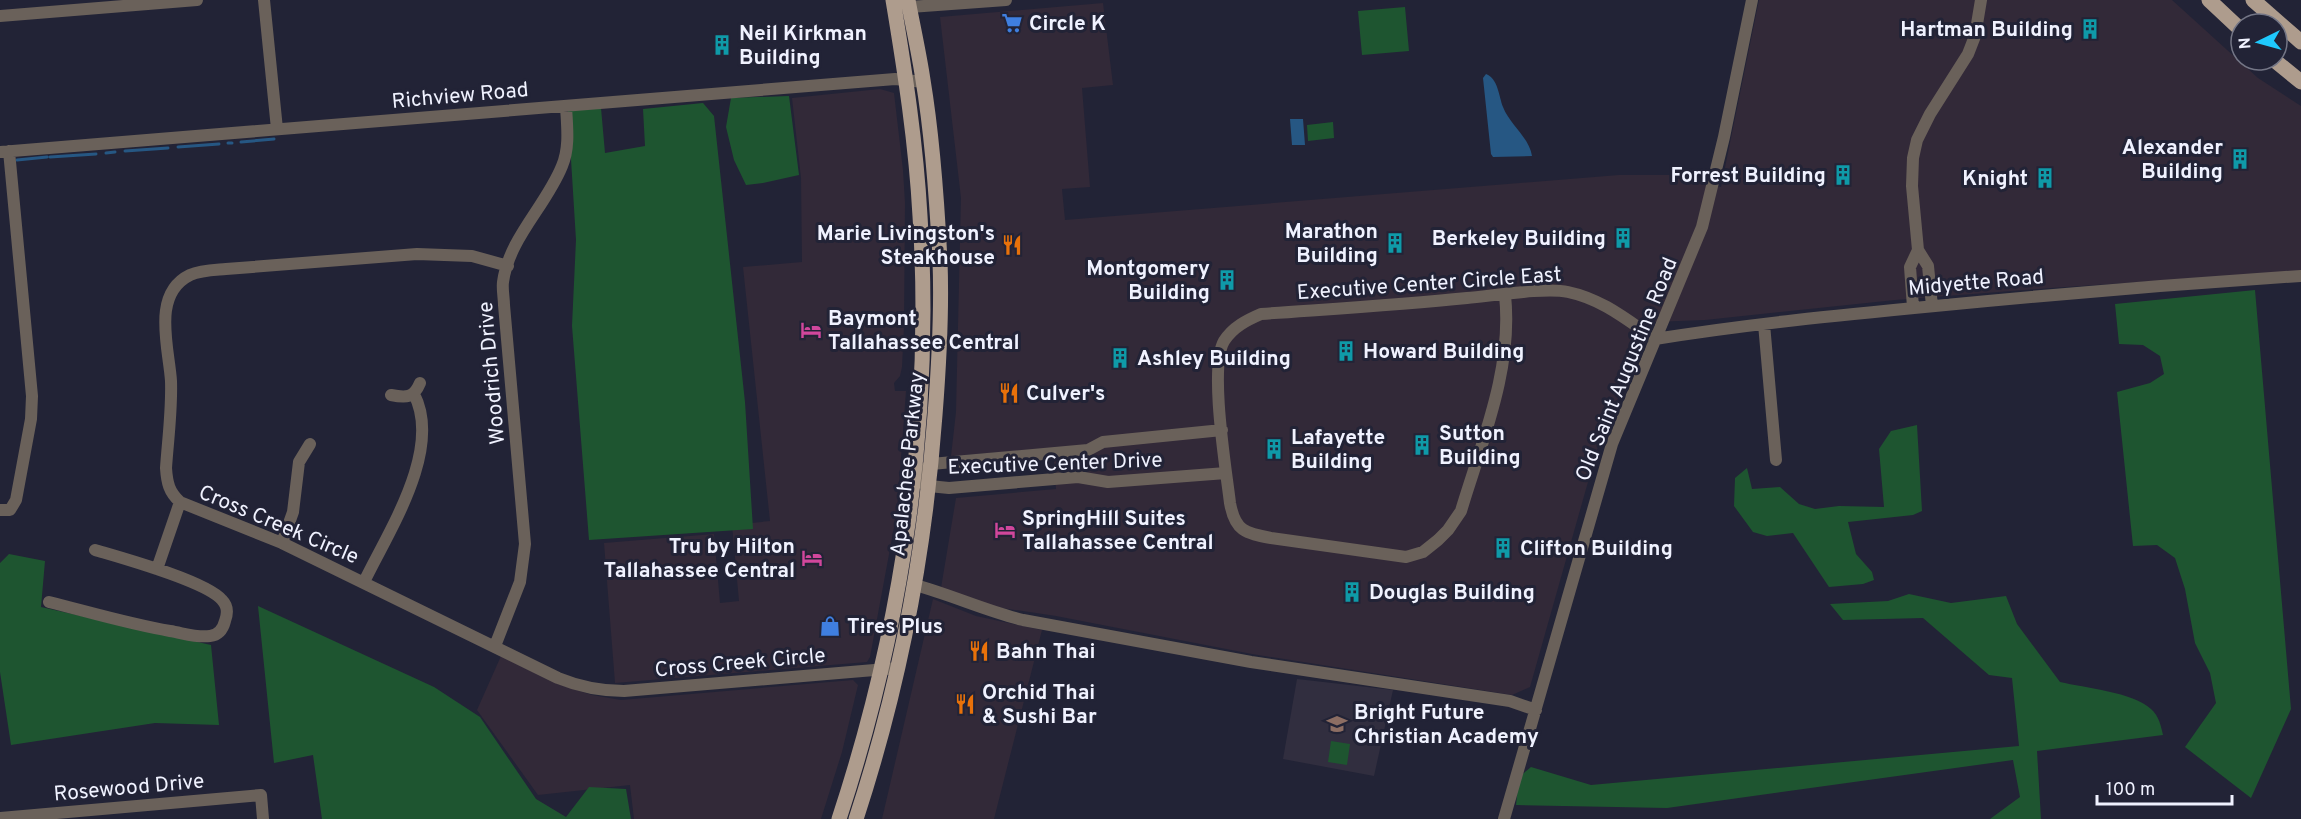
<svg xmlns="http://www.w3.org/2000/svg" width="2301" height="819" viewBox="0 0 2301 819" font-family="Overpass,sans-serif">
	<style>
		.commercial { fill: #322938 }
		.education { fill: #312e3f }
		.green { fill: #1e5530 }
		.water { fill: #265783 }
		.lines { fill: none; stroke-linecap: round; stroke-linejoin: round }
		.stream { stroke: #265783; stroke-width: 3 }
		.minor { stroke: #6a615a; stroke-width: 12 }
		.major { stroke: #ae9c8d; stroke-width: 15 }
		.labels { text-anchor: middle; stroke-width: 6; stroke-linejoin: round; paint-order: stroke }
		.poi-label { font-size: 21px; font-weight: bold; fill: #f0f2ff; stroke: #222336; text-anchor: start }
		.street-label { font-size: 21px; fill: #f0f2ff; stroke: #222336 }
	</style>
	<rect width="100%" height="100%" fill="#222336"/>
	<path class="commercial" d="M1759,0H2172L2258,78L2301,106V271L2051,288L1895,300L1705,320L1653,322L1601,436L1530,687L1512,695L1252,654L1056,616L995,607L941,588L956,498L1056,489L1053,448L951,456L956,412L961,198L940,17L1103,3L1113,85L1082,88L1090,187L1062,189L1065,220L1619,175H1678L1721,187Z
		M880,89L894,93L903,170L905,203L904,327L902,367L900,376L894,383L895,391H906L897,511L870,657L867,662L615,683L604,543L714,534L720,603L739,601L732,525L770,521L743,267L802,262L801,178L792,98Z
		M933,599L976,616L1042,630L994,819H882Z
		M501,656L558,684L592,695L621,700L853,680L858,685L842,752L821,819H634L630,785L538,795L477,710Z"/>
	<path class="education" d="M1297,679L1393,690L1374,776L1283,759Z"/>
	<path class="green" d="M1405,7L1409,51L1362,55L1358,11Z
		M789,96L799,175L763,183L746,185L734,160L726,127L731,98Z
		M703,103L714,116L745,402L753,529L589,540L572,326L576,240L568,111L601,108L605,153L645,146L643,109Z
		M1333,122L1334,138L1308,141L1307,125Z
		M2255,290L2291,709L2251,798L2185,747L2216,703L2210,673L2195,643L2185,589L2175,558L2157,545L2133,546L2117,392L2150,383L2164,374L2160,356L2143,345L2119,344L2115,304Z
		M1917,425L1922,511L1913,515L1848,522L1856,554L1872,572L1874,580L1863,584L1829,587L1793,533L1767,536L1753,532L1734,506L1735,478L1747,468L1752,489L1780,487L1799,504L1815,509L1839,506L1884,507L1879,449L1891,431Z
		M9,554L45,561L41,607L211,645L219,725L155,723L11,745L0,672V563Z
		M1909,594L1951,603L2006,596L2017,624L2060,682C2085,688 2133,692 2151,709C2159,716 2161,726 2163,735L2037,751L2041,819H1990L2020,797L2013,760L1667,808L1516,805L1519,777L1531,767L1591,785L2019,746L2012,678L1989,675L1923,618L1843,620L1830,604L1888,601Z
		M258,606L434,687L480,717L536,799L566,817L589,787L626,789L631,819H322L313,755L274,763Z
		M1331,741L1350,744L1347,765L1328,762Z"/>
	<path class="water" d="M1486,74C1498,78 1499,97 1503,107C1510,125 1529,137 1532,156L1493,157L1491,154L1483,78Z
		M1290,119H1303L1305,145H1292Z"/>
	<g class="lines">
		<path class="stream" d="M241,142L274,139
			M228,143H232
			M178,147L219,144
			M125,151L168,148
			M106,153L115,152
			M50,157L96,154
			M17,160L47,157"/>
		<path class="minor" d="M264,0L277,129
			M910,7L1006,0
			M0,16L197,0
			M0,152L895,79L924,82
			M508,266L472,256L417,254L226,269C215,270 201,270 190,275C151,294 169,348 171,381C172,410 168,439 166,468C167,483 169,492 180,502L282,543L558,678C580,687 600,691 624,691L898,668
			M1505,295C1513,369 1482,441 1461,511L1448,530L1438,540L1423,552L1406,557L1271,538C1245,533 1235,531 1230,503C1226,469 1209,367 1224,341C1233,327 1247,320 1261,314C1330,309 1399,305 1467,298C1492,296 1545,287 1568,292C1602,299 1627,320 1655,339
			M1932,306L1928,266L1918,250L1912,186L1913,158L1917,140L1930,114L1968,54L1975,36L1981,0
			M1913,307L1910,267L1918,250
			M1764,324L1776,460
			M1655,339C1748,324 1841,315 1935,306C2057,294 2179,284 2301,276
			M391,395C406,398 414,398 420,383
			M1222,430L1103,442L1088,450L931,464L914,479L929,486L949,488L1078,477L1108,482L1226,473
			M0,510H10L16,500L31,419L32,396L9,151
			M282,543L293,512L299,462L310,444
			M157,569L180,502
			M364,582C388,532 443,450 414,394
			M915,585C952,595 986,611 1023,620L1251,662L1510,701L1536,710
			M49,602C89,612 129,624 170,631C183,633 197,638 210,636C219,635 223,629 225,621C228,613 228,606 222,600C206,581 122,558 95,550
			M495,646L520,582L525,544L504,305C504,298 502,289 503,282C509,238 546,206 562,166C570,147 567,126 566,106
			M0,818L261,795L263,819
			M1504,819L1612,444L1702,227L1724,137L1752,0"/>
		<path class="major" d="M2209,0L2241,30
			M2253,0L2301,42
			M2274,60L2301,82
			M839,819C903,625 933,420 920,216C916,143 905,72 893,0
			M856,819C899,688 925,553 935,415C939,364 942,312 940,261C937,201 933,140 923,80C919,53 913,27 908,0"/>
	</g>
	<defs>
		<g id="supermarket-bare" transform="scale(1.62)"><path d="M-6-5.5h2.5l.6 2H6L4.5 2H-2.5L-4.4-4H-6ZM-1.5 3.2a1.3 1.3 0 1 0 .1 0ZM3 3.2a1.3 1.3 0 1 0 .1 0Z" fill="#3f7fe0" stroke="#222336" stroke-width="2.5" paint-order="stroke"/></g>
		<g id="building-bare" transform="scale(1.62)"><path d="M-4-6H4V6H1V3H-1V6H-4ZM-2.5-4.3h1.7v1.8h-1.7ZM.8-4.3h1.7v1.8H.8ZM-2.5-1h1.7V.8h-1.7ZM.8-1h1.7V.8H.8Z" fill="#0f9aa8" stroke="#222336" stroke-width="2.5" paint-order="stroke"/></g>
		<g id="restaurant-bare" transform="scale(1.62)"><path d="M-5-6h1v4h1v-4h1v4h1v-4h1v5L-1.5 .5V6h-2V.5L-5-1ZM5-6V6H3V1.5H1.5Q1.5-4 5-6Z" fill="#e8710a" stroke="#222336" stroke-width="2.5" paint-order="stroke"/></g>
		<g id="hotel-bare" transform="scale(1.62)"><path d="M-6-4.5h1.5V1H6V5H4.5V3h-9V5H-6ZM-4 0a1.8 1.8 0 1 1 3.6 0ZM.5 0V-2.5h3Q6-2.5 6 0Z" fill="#d1479c" stroke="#222336" stroke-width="2.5" paint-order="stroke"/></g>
		<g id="shop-bare" transform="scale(1.62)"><path d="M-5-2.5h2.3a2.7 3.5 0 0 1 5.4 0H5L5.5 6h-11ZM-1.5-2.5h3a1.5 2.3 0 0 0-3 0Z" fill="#3f7fe0" stroke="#222336" stroke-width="2.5" paint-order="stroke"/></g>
		<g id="school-bare" transform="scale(1.62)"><path d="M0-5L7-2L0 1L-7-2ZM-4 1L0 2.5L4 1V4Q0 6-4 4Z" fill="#8d6e63" stroke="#222336" stroke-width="2.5" paint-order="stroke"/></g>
	</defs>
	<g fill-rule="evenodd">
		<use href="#supermarket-bare" x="1012" y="23"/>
		<use href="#building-bare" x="2090" y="29"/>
		<use href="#building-bare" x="722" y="45"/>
		<use href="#building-bare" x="2240" y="159"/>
		<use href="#building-bare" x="1843" y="175"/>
		<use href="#building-bare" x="2045" y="178"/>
		<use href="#building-bare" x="1623" y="238"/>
		<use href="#building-bare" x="1395" y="243"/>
		<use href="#restaurant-bare" x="1012" y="245"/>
		<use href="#building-bare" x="1227" y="280"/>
		<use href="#hotel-bare" x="811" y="330"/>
		<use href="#building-bare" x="1346" y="351"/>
		<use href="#building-bare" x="1120" y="358"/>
		<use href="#restaurant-bare" x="1009" y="393"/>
		<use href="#building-bare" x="1422" y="445"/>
		<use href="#building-bare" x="1274" y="449"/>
		<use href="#hotel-bare" x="1005" y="530"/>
		<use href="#building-bare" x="1503" y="548"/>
		<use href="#hotel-bare" x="812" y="558"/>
		<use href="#building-bare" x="1352" y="592"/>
		<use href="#shop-bare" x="830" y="626"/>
		<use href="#restaurant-bare" x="979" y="651"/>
		<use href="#restaurant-bare" x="965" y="704"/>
		<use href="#school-bare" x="1337" y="724"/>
	</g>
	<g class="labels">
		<g class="poi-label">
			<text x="1029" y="30">Circle K</text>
			<text x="2073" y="36" text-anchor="end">Hartman Building</text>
			<text x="739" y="40">Neil Kirkman<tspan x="739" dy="24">Building</tspan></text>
			<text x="2223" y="154" text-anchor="end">Alexander<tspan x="2223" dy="24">Building</tspan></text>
			<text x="1826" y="182" text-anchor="end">Forrest Building</text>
			<text x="2028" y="185" text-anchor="end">Knight</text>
			<text x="1378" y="238" text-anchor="end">Marathon<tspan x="1378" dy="24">Building</tspan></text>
			<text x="995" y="240" text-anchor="end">Marie Livingston's<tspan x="995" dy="24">Steakhouse</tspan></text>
			<text x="1606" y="245" text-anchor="end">Berkeley Building</text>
			<text x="1210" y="275" text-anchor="end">Montgomery<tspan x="1210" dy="24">Building</tspan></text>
			<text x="828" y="325">Baymont<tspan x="828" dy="24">Tallahassee Central</tspan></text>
			<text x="1363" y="358">Howard Building</text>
			<text x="1137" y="365">Ashley Building</text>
			<text x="1026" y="400">Culver's</text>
			<text x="1439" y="440">Sutton<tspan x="1439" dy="24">Building</tspan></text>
			<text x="1291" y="444">Lafayette<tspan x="1291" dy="24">Building</tspan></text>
			<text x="1022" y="525">SpringHill Suites<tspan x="1022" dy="24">Tallahassee Central</tspan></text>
			<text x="795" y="553" text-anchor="end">Tru by Hilton<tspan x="795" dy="24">Tallahassee Central</tspan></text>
			<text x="1520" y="555">Clifton Building</text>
			<text x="1369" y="599">Douglas Building</text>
			<text x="847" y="633">Tires Plus</text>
			<text x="996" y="658">Bahn Thai</text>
			<text x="982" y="699">Orchid Thai<tspan x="982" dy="24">&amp; Sushi Bar</tspan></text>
			<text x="1354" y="719">Bright Future<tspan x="1354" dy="24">Christian Academy</tspan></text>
		</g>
		<g class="street-label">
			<text transform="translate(460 95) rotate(-5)" y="7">Richview Road</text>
			<text transform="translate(1976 282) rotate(-5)" y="7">Midyette Road</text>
			<text transform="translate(1429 283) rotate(-4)" y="7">Executive Center Circle East</text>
			<text transform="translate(1626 369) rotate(-68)" y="7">Old Saint Augustine Road</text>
			<text transform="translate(491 373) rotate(-95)" y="7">Woodrich Drive</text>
			<text transform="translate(1055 463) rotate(-2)" y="7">Executive Center Drive</text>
			<text transform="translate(907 464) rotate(-84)" y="7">Apalachee Parkway</text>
			<text transform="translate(279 524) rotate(23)" y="7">Cross Creek Circle</text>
			<text transform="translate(740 662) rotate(-5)" y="7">Cross Creek Circle</text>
			<text transform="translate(129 787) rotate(-5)" y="7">Rosewood Drive</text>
		</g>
	</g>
	<g transform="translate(2259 42) rotate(265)"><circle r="28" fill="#222336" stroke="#747686" stroke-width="1.5"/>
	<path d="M0-4.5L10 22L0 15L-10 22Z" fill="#1fc9fd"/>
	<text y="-9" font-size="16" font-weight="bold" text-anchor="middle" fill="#f0f2ff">N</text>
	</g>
	<path d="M2097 795v9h135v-9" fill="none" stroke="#f0f2ff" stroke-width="3"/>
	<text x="2106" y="795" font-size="18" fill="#f0f2ff" stroke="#222336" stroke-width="4.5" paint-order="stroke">100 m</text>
</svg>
